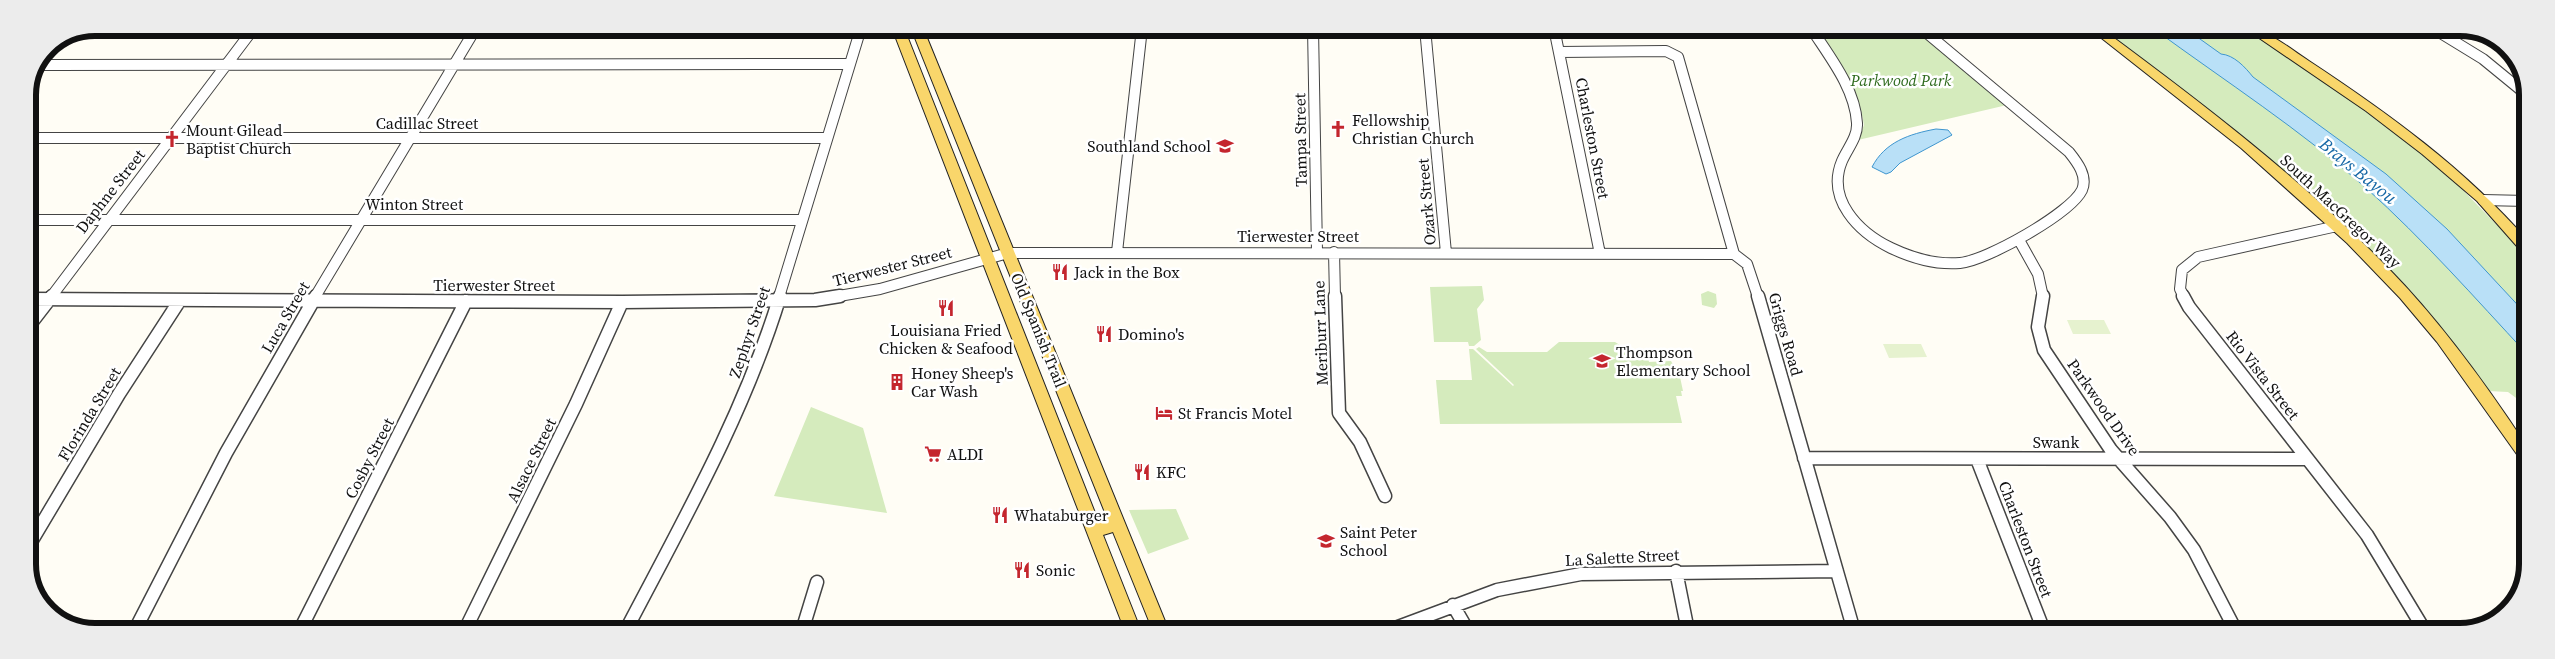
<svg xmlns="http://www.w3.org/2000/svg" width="2555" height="659" viewBox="0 0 2555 659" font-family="'Source Serif 4',serif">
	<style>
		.green { fill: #d5ebbd }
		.pitch { fill: #e6f2cf }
		.water { fill: #b9e0f7; stroke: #3f96cf }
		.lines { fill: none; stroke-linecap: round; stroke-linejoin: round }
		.minor-far1-casing { stroke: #444; stroke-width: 12 }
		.minor-casing { stroke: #444; stroke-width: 15 }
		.major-casing { stroke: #222; stroke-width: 2 }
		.minor-far1 { stroke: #fff; stroke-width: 10 }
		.minor { stroke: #fff; stroke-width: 12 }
		.major { fill: #f9d66b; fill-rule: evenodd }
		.labels { text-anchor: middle; stroke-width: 5; stroke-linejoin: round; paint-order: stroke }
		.park-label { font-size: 16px; font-style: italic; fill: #2f6b1f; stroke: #fff }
		.poi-label { font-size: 16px; fill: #111; stroke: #fff; text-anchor: start }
		.street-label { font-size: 16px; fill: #111; stroke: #fff }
		.water-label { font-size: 18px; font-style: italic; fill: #1768a6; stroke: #fff }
		.rim { fill: none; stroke: #111; stroke-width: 6 }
	</style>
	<rect width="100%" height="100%" fill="#fffdf5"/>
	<path class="green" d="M1816,28L1916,29L2007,105L1858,140L1864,125L1861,110Z
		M2102,29H2245L2339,91L2423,155L2458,185L2527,256V406L2508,392L2488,391L2446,334L2198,103Z
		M1482,286L1484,300L1477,309L1481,340L1474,346H1469L1468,342H1434L1430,287Z
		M1708,291L1716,294L1717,304L1714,308L1702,305L1701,294Z
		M1559,342H1615L1631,352H1668L1671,359L1648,357L1649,362L1671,361L1680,377L1683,391H1681L1682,396H1676L1682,423L1440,424L1436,380H1472L1469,349H1473L1513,386L1514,385L1476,349L1479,347L1487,352H1547Z
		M811,407L863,428L887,513L774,496Z
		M1176,509L1189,539L1148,554L1129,510Z"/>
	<path class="pitch" d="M2067,320H2104L2111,334H2073Z
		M1883,344H1921L1927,357L1889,358Z"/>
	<path class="water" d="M2154,29H2186L2221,54C2234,55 2245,67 2253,77L2386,174L2447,229L2527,315V354C2474,297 2424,240 2366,188C2301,130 2225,81 2154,29Z
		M1936,129L1948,130L1952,135L1900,163L1891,172L1886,174L1872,167C1885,142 1909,134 1936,129Z"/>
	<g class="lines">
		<g class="minor-far1-casing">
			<path id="minor-far1" d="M1313,28L1317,252
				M1425,28L1446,253
				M1554,28L1600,254
				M1811,28C1829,56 1855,88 1857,123C1858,137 1847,149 1842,161C1826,199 1858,232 1891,248C1912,258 1936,265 1960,263C1986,261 2071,213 2082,190C2088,176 2077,162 2069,152L1922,29
				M2434,29L2483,59L2527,95
				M1559,52L1666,51L1678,57L1734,254L1747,264L1758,297
				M40,65L849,64
				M28,138H827
				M2483,200L2527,201
				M28,220H801
				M2019,240L2038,274L2043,297
				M1117,252L1142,28
				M1334,252L1335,297
				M51,297L254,28
				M315,297L476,28
				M779,297L861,28
				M833,297L880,289L1008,253L1734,254
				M2184,297L2180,289L2182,270L2198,257L2337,226"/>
		</g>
		<g class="minor-casing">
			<path id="minor" d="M1335,296L1339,413L1360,442L1385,496
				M1758,296L1854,631
				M2043,296L2038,327L2044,350L2111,450L2170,517L2194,550L2236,631
				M2183,296L2189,307L2367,535L2425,631
				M28,299L622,302L815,300L840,296
				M28,327L52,296
				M1804,458L2307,459
				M1977,459L2044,631
				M28,547L119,394L180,300
				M1676,571L1688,631
				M1453,605L1468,631
				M135,630L226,453L316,296
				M300,630L466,301
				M465,630L576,404L622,302
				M626,630C683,521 744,414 780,296
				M802,631L817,582
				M1387,631L1497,590L1581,574L1837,571"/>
		</g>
		<g class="major-casing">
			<path id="major" d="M892,28H904L1099,523L1108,520L911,28H923L1169,631H1153L1113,532L1103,535L1141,631H1125Z
				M2090,29H2102C2202,103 2302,179 2389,269C2441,322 2485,383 2526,445V462L2521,460L2437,342L2400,298L2347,243L2241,148Z
				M2246,29C2268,29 2290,49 2309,61C2388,113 2465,169 2527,240V254L2522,252L2477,201L2422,154L2366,111Z"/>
		</g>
		<use href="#minor-far1" class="minor-far1"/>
		<use href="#minor" class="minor"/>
		<use href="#major" class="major"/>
	</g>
	<defs>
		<g id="church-bare" transform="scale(1.35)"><path d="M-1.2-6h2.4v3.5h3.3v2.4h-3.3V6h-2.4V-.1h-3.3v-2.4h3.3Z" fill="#c4262e" stroke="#fff" stroke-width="2.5" paint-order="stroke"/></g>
		<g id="school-bare" transform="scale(1.35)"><path d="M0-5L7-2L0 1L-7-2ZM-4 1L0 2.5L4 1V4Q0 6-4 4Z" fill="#c4262e" stroke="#fff" stroke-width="2.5" paint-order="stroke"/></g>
		<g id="restaurant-bare" transform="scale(1.35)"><path d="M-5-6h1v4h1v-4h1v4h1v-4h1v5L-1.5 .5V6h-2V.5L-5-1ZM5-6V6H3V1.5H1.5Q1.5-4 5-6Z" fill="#c4262e" stroke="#fff" stroke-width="2.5" paint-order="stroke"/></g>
		<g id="building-bare" transform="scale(1.35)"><path d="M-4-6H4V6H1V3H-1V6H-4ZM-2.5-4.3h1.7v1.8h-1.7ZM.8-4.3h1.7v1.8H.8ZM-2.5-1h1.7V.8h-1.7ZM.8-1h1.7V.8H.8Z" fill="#c4262e" stroke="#fff" stroke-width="2.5" paint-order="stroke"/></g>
		<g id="hotel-bare" transform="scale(1.35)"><path d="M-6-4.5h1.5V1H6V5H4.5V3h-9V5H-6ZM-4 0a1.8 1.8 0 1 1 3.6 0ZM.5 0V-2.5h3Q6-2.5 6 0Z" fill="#c4262e" stroke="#fff" stroke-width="2.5" paint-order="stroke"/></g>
		<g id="supermarket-bare" transform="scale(1.35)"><path d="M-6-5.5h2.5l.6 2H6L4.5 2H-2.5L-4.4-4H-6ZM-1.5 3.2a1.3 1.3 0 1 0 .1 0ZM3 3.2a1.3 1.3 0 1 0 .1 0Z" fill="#c4262e" stroke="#fff" stroke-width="2.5" paint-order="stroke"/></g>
	</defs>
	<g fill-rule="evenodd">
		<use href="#church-bare" x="1338" y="129"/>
		<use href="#church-bare" x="172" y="139"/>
		<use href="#school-bare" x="1225" y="146"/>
		<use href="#restaurant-bare" x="1060" y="272"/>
		<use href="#restaurant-bare" x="946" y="308"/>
		<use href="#restaurant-bare" x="1104" y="334"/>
		<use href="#school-bare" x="1602" y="361"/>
		<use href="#building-bare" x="897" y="382"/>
		<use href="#hotel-bare" x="1164" y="413"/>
		<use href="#supermarket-bare" x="933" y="454"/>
		<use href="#restaurant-bare" x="1142" y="472"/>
		<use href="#restaurant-bare" x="1000" y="515"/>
		<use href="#school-bare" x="1326" y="541"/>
		<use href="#restaurant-bare" x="1022" y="570"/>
	</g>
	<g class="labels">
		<g class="park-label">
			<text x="1901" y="86">Parkwood Park</text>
		</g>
		<g class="poi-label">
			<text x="1352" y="126">Fellowship<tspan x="1352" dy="18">Christian Church</tspan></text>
			<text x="186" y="136">Mount Gilead<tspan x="186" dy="18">Baptist Church</tspan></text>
			<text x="1211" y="152" text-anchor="end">Southland School</text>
			<text x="1074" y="278">Jack in the Box</text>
			<text x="946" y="336" text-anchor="middle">Louisiana Fried<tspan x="946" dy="18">Chicken &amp; Seafood</tspan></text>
			<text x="1118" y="340">Domino's</text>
			<text x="1616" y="358">Thompson<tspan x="1616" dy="18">Elementary School</tspan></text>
			<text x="911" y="379">Honey Sheep's<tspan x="911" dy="18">Car Wash</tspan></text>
			<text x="1178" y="419">St Francis Motel</text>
			<text x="947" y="460">ALDI</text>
			<text x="1156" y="478">KFC</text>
			<text x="1014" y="521">Whataburger</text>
			<text x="1340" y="538">Saint Peter<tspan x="1340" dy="18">School</tspan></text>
			<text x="1036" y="576">Sonic</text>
		</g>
		<g class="street-label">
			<text x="427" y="129">Cadillac Street</text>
			<text transform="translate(1593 138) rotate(79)" y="6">Charleston Street</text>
			<text transform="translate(1300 140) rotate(-91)" y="6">Tampa Street</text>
			<text transform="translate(110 191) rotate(-52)" y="6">Daphne Street</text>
			<text transform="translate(1426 202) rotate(-95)" y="6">Ozark Street</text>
			<text x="414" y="210">Winton Street</text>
			<text transform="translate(2341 211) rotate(43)" y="6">South MacGregor Way</text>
			<text x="1298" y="242">Tierwester Street</text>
			<text transform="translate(892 266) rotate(-14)" y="6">Tierwester Street</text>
			<text x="494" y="291">Tierwester Street</text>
			<text transform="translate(285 317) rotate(-60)" y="6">Luca Street</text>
			<text transform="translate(1039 330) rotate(68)" y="6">Old Spanish Trail</text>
			<text transform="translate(749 332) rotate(-71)" y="6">Zephyr Street</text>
			<text transform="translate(1320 333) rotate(-92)" y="6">Meriburr Lane</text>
			<text transform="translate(1786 334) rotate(74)" y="6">Griggs Road</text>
			<text transform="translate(2263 375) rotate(52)" y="6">Rio Vista Street</text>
			<text transform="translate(2104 407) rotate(55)" y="6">Parkwood Drive</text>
			<text transform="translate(89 414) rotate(-59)" y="6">Florinda Street</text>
			<text x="2056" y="448">Swank</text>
			<text transform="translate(369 458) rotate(-63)" y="6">Cosby Street</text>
			<text transform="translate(531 460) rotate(-64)" y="6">Alsace Street</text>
			<text transform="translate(2026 539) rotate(69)" y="6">Charleston Street</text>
			<text transform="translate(1622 557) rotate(-3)" y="6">La Salette Street</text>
		</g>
		<g class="water-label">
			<text transform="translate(2358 171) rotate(39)" y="6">Brays Bayou</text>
		</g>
	</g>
	<path d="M0 0H2555V659H0ZM95 36H2460A59 59 0 0 1 2519 95V564A59 59 0 0 1 2460 623H95A59 59 0 0 1 36 564V95A59 59 0 0 1 95 36Z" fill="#ececec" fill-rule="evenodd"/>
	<path class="rim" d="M95 36H2460A59 59 0 0 1 2519 95V564A59 59 0 0 1 2460 623H95A59 59 0 0 1 36 564V95A59 59 0 0 1 95 36Z"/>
</svg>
